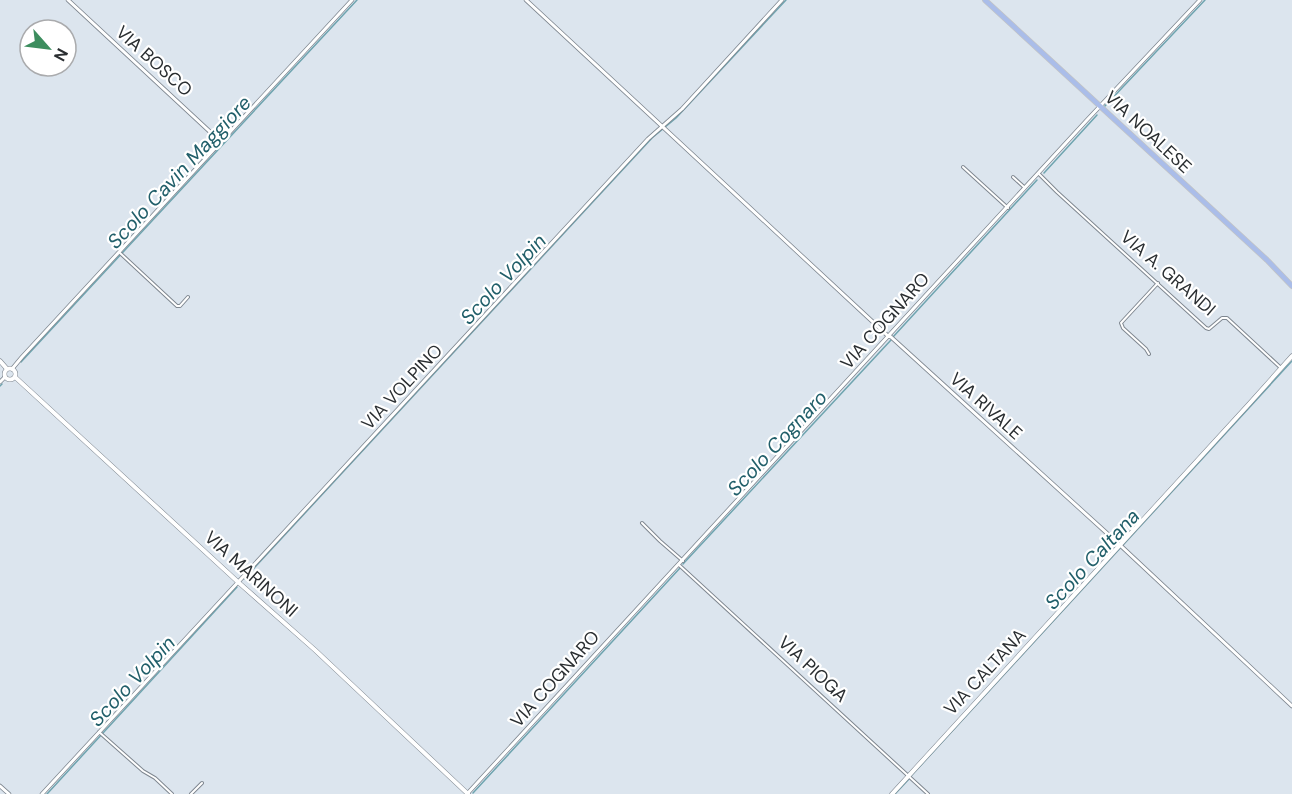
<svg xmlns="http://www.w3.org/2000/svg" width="1292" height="794" viewBox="0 0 1292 794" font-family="'DM Sans',sans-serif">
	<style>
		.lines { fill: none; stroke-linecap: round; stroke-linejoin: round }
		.stream { stroke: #6fa4af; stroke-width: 1.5 }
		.minor-casing { stroke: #7f8790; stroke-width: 4 }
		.tertiary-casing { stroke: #7f8790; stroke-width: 4.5 }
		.secondary-casing { stroke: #7f8790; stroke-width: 5 }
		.primary-casing { stroke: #c3c4c5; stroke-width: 6 }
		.minor { stroke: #fff; stroke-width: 2 }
		.tertiary { stroke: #fff; stroke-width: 3 }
		.secondary { stroke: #fff; stroke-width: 4 }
		.primary { stroke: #aabde9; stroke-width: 4.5 }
		.labels { text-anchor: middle; stroke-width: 4.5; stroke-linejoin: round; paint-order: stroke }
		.street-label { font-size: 18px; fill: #2a2e31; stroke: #fff }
		.water-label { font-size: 20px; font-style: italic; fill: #215f6a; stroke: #fff }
	</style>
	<rect width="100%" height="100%" fill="#dce5ee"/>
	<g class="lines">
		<path class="stream" d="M1104,107L1205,0
			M1044,173L1097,115
			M893,337L1037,180
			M21,362L357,0
			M0,386L2,384
			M683,564L891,340
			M244,579L652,138L676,118L786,0
			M911,776L1292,361
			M473,793L680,568
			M47,794L237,587
			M895,794L909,779"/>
		<g class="minor-casing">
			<path id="minor" d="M963,167L1008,208
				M1039,174L1057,192L1206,328L1209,329L1222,318H1227L1281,368
				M1013,177L1024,187
				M120,253L177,306H180L188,297
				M1149,354L1146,349L1123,328L1121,323L1158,283
				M642,523L660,541L683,561
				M679,565L928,794
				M99,732L143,771L155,778L172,794
				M191,794L202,783"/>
		</g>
		<g class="tertiary-casing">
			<path id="tertiary" d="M68,0L221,142
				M526,0L888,336L891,337L1121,546L1292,706
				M12,369L22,357L352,0
				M0,382L5,377
				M0,786L9,794
				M42,794L648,139L682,109L782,0
				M467,794L1087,120L1200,0"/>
		</g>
		<g class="secondary-casing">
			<path id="secondary" d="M0,361L7,369
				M4.5 374a5.5 5.5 0 1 1 11 0a5.5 5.5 0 1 1-11 0Z
				M15,377L238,582L315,650L468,794
				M892,794L1250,403L1292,356"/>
		</g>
		<g class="primary-casing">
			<path id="primary" d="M985,0L1267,260L1292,286"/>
		</g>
		<use href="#minor" class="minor"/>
		<use href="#tertiary" class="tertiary"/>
		<use href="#secondary" class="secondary"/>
		<use href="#primary" class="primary"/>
	</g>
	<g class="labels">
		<g class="street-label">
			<text transform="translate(154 61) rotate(42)" y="6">VIA BOSCO</text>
			<text transform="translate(1148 132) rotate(43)" y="6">VIA NOALESE</text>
			<text transform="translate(1168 273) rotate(41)" y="6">VIA A. GRANDI</text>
			<text transform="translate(885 321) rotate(-48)" y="6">VIA COGNARO</text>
			<text transform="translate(402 387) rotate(-47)" y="6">VIA VOLPINO</text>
			<text transform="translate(986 406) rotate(42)" y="6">VIA RIVALE</text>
			<text transform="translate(251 574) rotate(42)" y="6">VIA MARINONI</text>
			<text transform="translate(813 669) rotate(43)" y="6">VIA PIOGA</text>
			<text transform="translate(985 672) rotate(-47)" y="6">VIA CALTANA</text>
			<text transform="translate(555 679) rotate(-48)" y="6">VIA COGNARO</text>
		</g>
		<g class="water-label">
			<text transform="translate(179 172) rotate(-47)" y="7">Scolo Cavin Maggiore</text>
			<text transform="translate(503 279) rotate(-47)" y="7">Scolo Volpin</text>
			<text transform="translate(777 443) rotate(-47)" y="7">Scolo Cognaro</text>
			<text transform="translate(1092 559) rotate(-47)" y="7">Scolo Caltana</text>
			<text transform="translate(132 681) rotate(-47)" y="7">Scolo Volpin</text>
		</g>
	</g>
	<g transform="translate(48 48) rotate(118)"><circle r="28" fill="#ffffff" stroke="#aaabad" stroke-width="1.5"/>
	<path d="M0-4.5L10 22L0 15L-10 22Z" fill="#3c8d5e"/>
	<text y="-9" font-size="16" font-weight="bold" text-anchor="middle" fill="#2a2e31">N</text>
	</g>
</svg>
